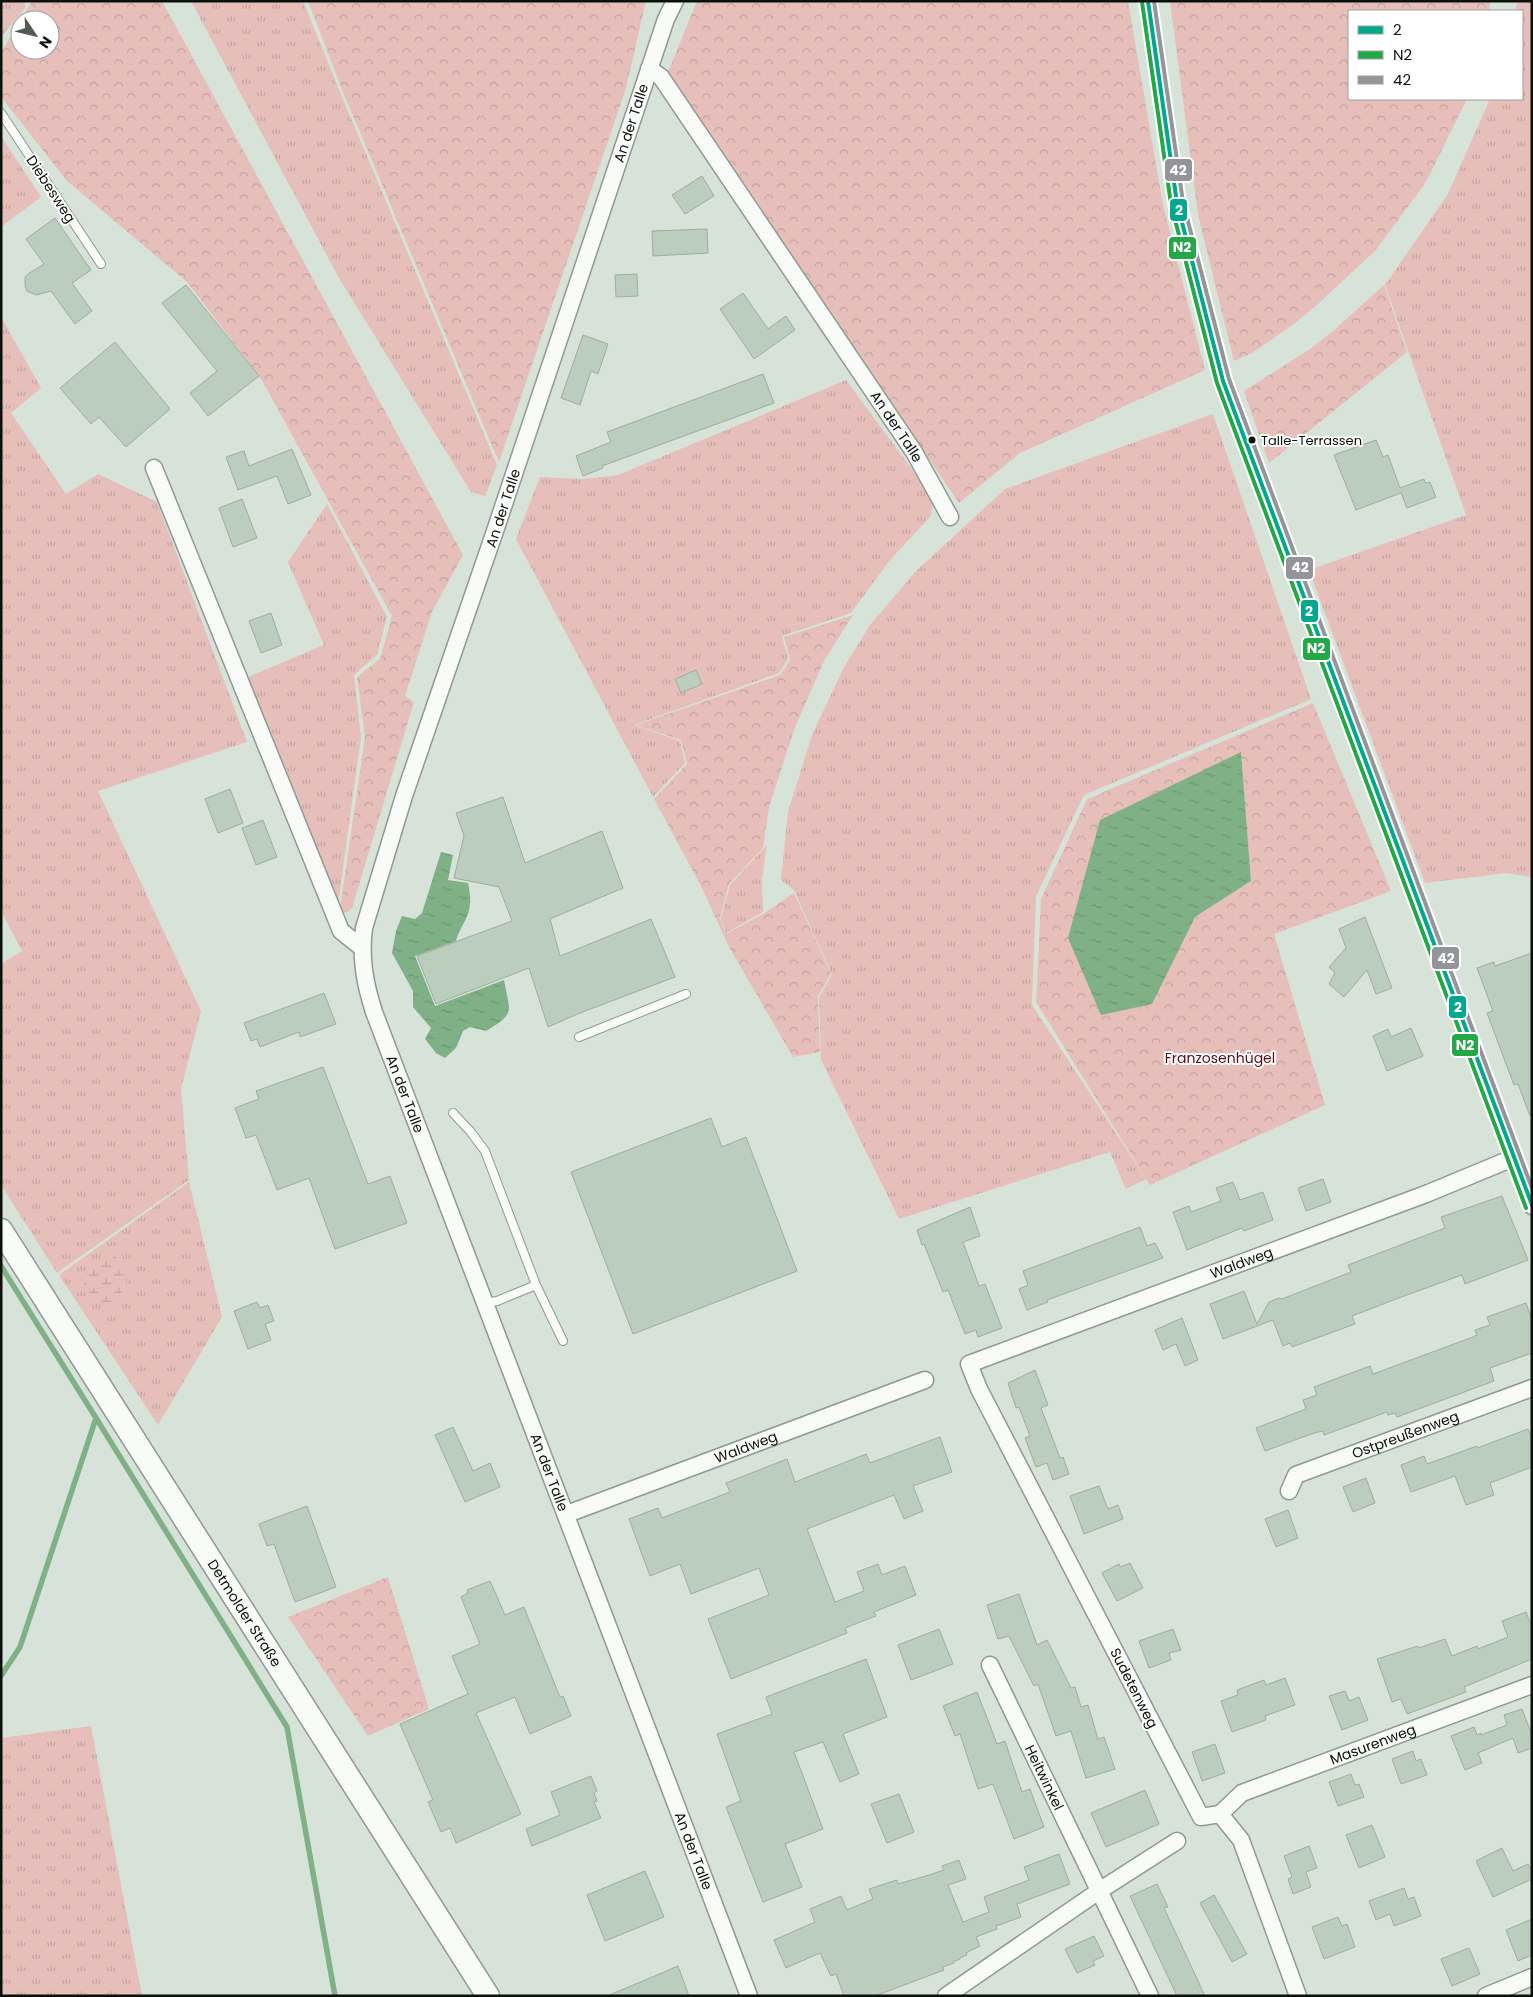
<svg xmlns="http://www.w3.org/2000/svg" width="1533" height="1997" viewBox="0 0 1533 1997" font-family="Poppins,sans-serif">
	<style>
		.grass { fill: url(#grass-tufts) }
		.forest { fill: url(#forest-crowns); fill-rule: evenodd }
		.wetland { fill: url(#wetland-marsh) }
		.water { fill: url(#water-ripples) }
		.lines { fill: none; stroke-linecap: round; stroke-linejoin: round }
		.stream { stroke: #7fb086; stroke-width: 5.5 }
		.building { fill: #bbcdbd; stroke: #a2aaa2 }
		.lane-casing { stroke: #909991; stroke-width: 10 }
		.street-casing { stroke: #909991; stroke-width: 19 }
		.secondary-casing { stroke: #909991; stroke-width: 25 }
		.lane { stroke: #f9fbf9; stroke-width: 8 }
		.street { stroke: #f9fbf9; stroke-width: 16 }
		.secondary { stroke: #f9fbf9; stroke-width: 22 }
		.bus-1-casing { stroke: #fff; stroke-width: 8 }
		.bus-2-casing { stroke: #fff; stroke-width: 8 }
		.bus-3-casing { stroke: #fff; stroke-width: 8 }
		.bus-1 { stroke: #00a88e; stroke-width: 4 }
		.bus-2 { stroke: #24a847; stroke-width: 4 }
		.bus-3 { stroke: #949599; stroke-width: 4 }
		.bus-dot { fill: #0a110b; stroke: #fff; stroke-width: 2 }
		.labels { text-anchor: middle; stroke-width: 4; stroke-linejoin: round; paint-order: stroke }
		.bus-label { font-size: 13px; fill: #0a110b; stroke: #fff; text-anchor: start }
		.street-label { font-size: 14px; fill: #0a110b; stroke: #fff }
		.park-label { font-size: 14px; fill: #5a0c18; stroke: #fff }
		.line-badge { stroke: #fff; stroke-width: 2 }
		.badge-label { font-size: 14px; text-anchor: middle; font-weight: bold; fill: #fff }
	</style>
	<defs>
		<pattern id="grass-tufts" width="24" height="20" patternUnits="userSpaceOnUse" patternTransform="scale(1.25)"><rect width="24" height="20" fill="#e6bfbb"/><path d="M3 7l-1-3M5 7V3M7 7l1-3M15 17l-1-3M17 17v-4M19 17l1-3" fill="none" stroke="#c4a39f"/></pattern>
		<pattern id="forest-crowns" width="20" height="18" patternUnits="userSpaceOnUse" patternTransform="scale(1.25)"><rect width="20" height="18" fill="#e6bfbb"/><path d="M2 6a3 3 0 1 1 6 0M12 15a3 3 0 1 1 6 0" fill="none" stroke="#c4a39f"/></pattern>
		<pattern id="wetland-marsh" width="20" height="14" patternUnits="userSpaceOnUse" patternTransform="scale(1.25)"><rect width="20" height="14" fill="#e6bfbb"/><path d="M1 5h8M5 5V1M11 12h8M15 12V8" fill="none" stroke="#c4a39f"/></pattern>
		<pattern id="water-ripples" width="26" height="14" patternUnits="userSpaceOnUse" patternTransform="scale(1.25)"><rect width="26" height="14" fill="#7fb086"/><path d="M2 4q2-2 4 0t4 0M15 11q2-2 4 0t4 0" fill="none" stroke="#6c9672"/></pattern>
	</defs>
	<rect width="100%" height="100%" fill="#d7e3d8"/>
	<path class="grass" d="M1,1H25V8L1,37Z
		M191,1H303L340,92L497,465L485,496L471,492L339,278Z
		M1518,1H1532V877L1506,873L1425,883L1309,570L1466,515L1385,285L1448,194L1490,99H1522V11H1515Z
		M1,136L41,197L1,227Z
		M1,317L41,388L11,413L66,494L98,474L157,502L247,742L98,791L201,1011L181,1089L189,1180L57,1273L1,1185V964L22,951L1,911Z
		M846,380L933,498L931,516L890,560L851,613L782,636L788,659L779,673L634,725L680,741L685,763L653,797L516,539L540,477L583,479L618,475Z
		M1213,414L1311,699L1084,795L1036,896L1032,1005L1146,1179L1126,1189L1110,1152L899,1219L821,1060L819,997L832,975L794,890L781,880L788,812L812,735L844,667L870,625L916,571L1005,489Z
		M327,504L387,617L377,655L354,675L361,737L337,912L248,677L324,645L288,562Z
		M767,845L762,879L763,912L726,933L721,918L730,885Z
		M189,1182L222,1317L158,1425L59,1275Z
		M91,1726L142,1996H1V1738Z"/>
	<path class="forest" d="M32,1H162L463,555L432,612L405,696L414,702L352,908L346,913L340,909L365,737L357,677L380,659L392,616L260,377L187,282L67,181L1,97V52L20,22V50H50V20H21Z
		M308,1H646L626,88L499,462L343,92Z
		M697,1H1128L1163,205L1205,370L1020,453L959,503L668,72Z
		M1170,1H1491L1489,11H1349V99H1467L1426,182L1376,250L1317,305L1294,324L1252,353L1234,361L1198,215Z
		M1384,285L1407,352L1269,463L1244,391L1310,349L1333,331Z
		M853,615L824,661L794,730L769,807L763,848L729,884L720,917L726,934L763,914L794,893L831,974L818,996L820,1052L793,1057L729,947L702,888L654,799L687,764L681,740L636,725L780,675L790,660L784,637Z
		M1313,703L1391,891L1274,934L1325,1105L1150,1185L1036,1002L1041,899L1087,799ZM1241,752L1251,881L1195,917Z
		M388,1577L429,1709L368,1736L288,1617Z"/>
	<path class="wetland" d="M111,1253L121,1261L127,1284L113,1306L95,1303L80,1277Z"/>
	<path class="water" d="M1241,752L1251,881L1195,917L1152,1004L1101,1015L1068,938L1100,820Z
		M441,852L453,855L448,880L468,883C469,889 471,897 470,903C470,917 459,928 456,941L415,956L435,1006L504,980C510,1013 516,1013 486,1031L470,1027L463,1031L456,1048L445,1058L436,1053L425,1039L431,1028L413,1007V991L392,953L396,931L402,916L415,919L422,913Z"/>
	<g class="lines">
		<path class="stream" d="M1,1266L96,1418L20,1647L1,1676
			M96,1418L287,1727L335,1996"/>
	</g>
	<path class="building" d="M702,176L714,196L685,214L672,195Z
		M55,218L91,270L72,283L92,311L75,324L51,291L36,295L27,291L25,286V277L28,274L44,264L26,239Z
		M707,229L708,253L653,256L652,231Z
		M637,274L638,296L616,297L615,275Z
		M186,285L259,376L208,416L190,393L217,371L162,303Z
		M743,293L768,329L786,316L795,330L754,359L720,309Z
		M583,335L608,344L598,374L591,371L580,405L561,398Z
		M115,342L170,409L126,447L99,417L91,424L60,388Z
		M763,374L774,403L602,466L603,468L583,476L576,456L611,442L607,432Z
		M1376,440L1383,457L1388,455L1400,488L1424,479L1425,483L1430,482L1436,497L1407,508L1401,493L1356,510L1334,455Z
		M292,449L311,495L288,504L277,476L238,490L226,457L244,451L249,466Z
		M242,499L257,538L233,547L219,508Z
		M271,613L282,645L261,653L249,621Z
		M696,670L702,684L681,693L675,679Z
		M230,789L243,823L218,833L205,799Z
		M503,797L525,863L602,831L623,888L550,919L560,956L651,919L675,977L580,1013L548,1027L529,968L436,1004L417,956L512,921L499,887L454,878L464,836L456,813Z
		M263,820L277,857L256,865L242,828Z
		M1365,917L1392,988L1376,994L1367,970L1344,997L1329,984L1335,973L1329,967L1346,948L1339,929Z
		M1532,953V1115L1530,1116L1518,1084L1514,1085L1487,1013L1493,1011L1477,968L1494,962L1495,966Z
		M324,993L336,1024L300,1037L299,1032L260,1047L257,1039L251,1041L244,1023Z
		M1411,1028L1423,1056L1387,1071L1373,1036L1388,1029L1391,1037Z
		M323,1067L368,1184L390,1176L407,1223L335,1249L309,1178L277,1190L256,1135L246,1138L235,1108L259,1099L256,1091Z
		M711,1118L722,1147L746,1137L797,1271L633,1334L571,1172Z
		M1323,1179L1331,1202L1306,1211L1298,1188Z
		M1233,1182L1240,1200L1263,1192L1273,1220L1244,1231L1242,1228L1187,1250L1173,1212L1189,1206L1191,1212L1221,1201L1216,1188Z
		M1502,1196L1528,1260L1465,1284L1462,1275L1404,1296L1352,1316L1355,1324L1292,1347L1290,1343L1283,1346L1273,1320L1223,1339L1210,1304L1244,1291L1257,1324L1269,1302L1279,1298L1282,1299L1351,1272L1348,1265L1445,1228L1441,1217Z
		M970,1207L980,1236L963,1242L979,1286L985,1284L1002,1328L978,1337L976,1330L965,1334L948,1290L943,1292L924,1244L922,1245L917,1230Z
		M1140,1227L1147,1246L1155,1243L1163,1258L1047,1300L1048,1302L1027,1310L1019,1289L1028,1285L1023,1271Z
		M257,1302L260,1308L268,1305L274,1321L265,1324L271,1340L248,1349L234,1311Z
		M1526,1303L1532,1320V1353L1490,1368L1494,1381L1397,1417L1395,1413L1388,1415L1387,1412L1324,1435L1323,1431L1314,1433L1265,1451L1256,1428L1306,1409L1303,1400L1317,1395L1314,1387L1370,1366L1373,1374L1473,1337L1477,1335L1475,1330L1490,1325L1487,1317Z
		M1182,1318L1198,1360L1185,1366L1176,1344L1163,1350L1155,1330Z
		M1035,1370L1048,1405L1041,1408L1060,1458L1063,1457L1069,1474L1053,1480L1047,1463L1036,1467L1025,1438L1030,1436L1019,1407L1016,1408L1008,1383Z
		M453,1427L473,1471L490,1463L500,1487L465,1502L435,1435Z
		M1528,1429L1532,1439V1467L1490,1483L1494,1495L1466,1505L1455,1476L1411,1492L1401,1465L1424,1456L1427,1464L1477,1446V1448Z
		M940,1437L952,1472L913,1486L923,1511L904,1519L894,1495L807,1529L835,1602L864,1591L857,1572L878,1564L882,1575L905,1566L916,1595L874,1612L876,1616L845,1628L847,1633L731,1679L708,1619L769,1595L759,1568L691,1594L680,1564L650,1576L629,1519L658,1508L662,1518L730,1492L726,1483L787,1459L795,1482L866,1454L870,1463Z
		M1366,1478L1375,1503L1353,1512L1343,1487Z
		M1099,1486L1108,1509L1118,1505L1123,1519L1084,1534L1070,1496Z
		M307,1506L336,1587L295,1602L274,1544L267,1546L259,1524Z
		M1288,1510L1298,1538L1276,1547L1265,1519Z
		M1130,1563L1143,1588L1117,1601L1102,1573L1119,1564L1120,1567Z
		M490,1581L505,1615L524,1607L560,1697L563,1696L571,1716L530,1734L515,1697L476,1713L521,1814L456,1843L450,1828L441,1832L428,1802L433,1800L400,1724L468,1694L452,1656L480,1644L461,1597L468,1593L467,1590Z
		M1019,1594L1037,1645L1047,1640L1071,1688L1075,1687L1081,1707L1088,1705L1098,1739L1104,1737L1115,1769L1086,1778L1071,1731L1056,1736L1038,1684L1034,1686L1009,1636L998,1639L987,1605Z
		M1526,1612L1532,1627V1659L1464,1687L1466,1692L1407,1714L1401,1699L1392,1702L1377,1659L1418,1646L1419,1648L1445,1639L1452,1656L1477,1646L1478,1649L1508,1637L1502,1621Z
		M939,1629L953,1664L911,1680L898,1645Z
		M1173,1629L1181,1650L1169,1653L1171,1660L1149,1668L1139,1641Z
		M866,1659L887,1717L843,1734L859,1774L840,1782L823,1742L794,1752L823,1829L785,1844L802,1887L763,1902L726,1807L741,1801L717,1734L772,1714L766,1697Z
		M1285,1678L1295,1705L1265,1716L1266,1720L1232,1732L1221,1701L1238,1695L1237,1690L1264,1680L1266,1685Z
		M1345,1691L1349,1701L1359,1697L1368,1720L1342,1730L1329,1696Z
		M977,1692L997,1744L1005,1741L1022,1792L1030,1789L1044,1827L1014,1839L993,1784L978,1789L960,1734L955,1736L943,1706Z
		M1522,1709L1532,1735V1748L1518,1753L1513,1738L1478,1753L1482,1763L1465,1770L1451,1736L1474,1727L1477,1735L1481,1733V1735L1507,1725L1504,1715Z
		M1215,1744L1225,1773L1202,1781L1192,1752Z
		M1413,1751L1416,1761L1421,1759L1427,1775L1401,1784L1392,1759Z
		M1351,1774L1355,1785L1359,1784L1364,1797L1338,1806L1329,1782Z
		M591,1776L597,1791L594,1793L597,1801L594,1802L601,1818L532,1846L526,1829L560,1815L551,1792Z
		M1145,1790L1159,1824L1106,1847L1091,1813Z
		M899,1794L914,1832L887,1843L871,1804Z
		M1372,1825L1385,1857L1359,1868L1346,1835Z
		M1309,1846L1317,1868L1306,1872L1311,1887L1293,1894L1288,1879L1292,1877L1284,1856Z
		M1502,1848L1513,1871L1528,1864L1532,1871V1879L1493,1897L1476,1861Z
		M1059,1854L1070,1884L1017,1904L1021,1917L996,1926L997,1929L976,1937L980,1946L966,1953L967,1955L960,1958V1959L953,1962L954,1963L943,1967L944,1970L875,1996H844L836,1974L831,1976L820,1953L786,1968L774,1940L815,1922L810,1909L841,1896L847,1910L873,1899L869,1889L897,1880L898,1884L929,1875L944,1870L942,1866L959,1860L966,1879L948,1885L963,1922L989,1912L984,1897L1029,1880L1024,1867Z
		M645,1871L664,1917L605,1941L587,1895Z
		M1157,1884L1168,1907L1164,1908L1205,1996H1177L1130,1896Z
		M1404,1888L1408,1899L1414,1897L1421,1916L1394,1926L1390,1914L1376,1920L1369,1901Z
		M1214,1895L1247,1954L1232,1962L1200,1903Z
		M1338,1917L1342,1926L1347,1924L1355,1947L1324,1959L1312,1927Z
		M1532,1919V1955L1518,1961L1506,1930Z
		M1094,1936L1104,1956L1093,1961L1095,1965L1077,1973L1065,1949Z
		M1469,1948L1480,1974L1452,1986L1441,1959Z
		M678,1966L689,1996H607L657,1975Z"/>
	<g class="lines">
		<g class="lane-casing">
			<path id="lane" d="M1,113L101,264
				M579,1037L686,994
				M453,1113L470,1131L485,1151L536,1285L563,1341
				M485,1303L497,1301L536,1285"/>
		</g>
		<g class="street-casing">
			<g id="street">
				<path id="s1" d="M675,1L666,19L495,531L404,796L364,928C360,958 365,984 374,1012L749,1996"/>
				<path d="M1148,1L1177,203L1223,381L1532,1206"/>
				<path id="s2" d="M649,69L661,77L914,452L950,517"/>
				<path d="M154,468L341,931L361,947"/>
				<path id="s3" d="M1289,1491L1296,1475L1532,1388"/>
				<path id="s4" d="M567,1514L925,1380"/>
				<path id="s5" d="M990,1665L1150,1996"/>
				<path id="s6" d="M1220,1814L1201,1817L979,1389L969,1364L1426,1194L1513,1158"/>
				<path id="s7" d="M1220,1814L1242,1793L1532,1685"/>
				<path d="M1220,1814L1241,1840L1298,1996"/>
				<path d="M946,1996L1099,1891L1177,1841"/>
				<path d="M1486,1996L1532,1977"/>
			</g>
		</g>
		<g class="secondary-casing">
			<g id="secondary">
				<path id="s8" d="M1,1230L488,1996"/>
			</g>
		</g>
		<use href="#lane" class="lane"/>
		<use href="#street" class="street"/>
		<use href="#secondary" class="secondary"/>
		<g class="bus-1-casing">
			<path id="bus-1" d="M1148,1L1177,203L1223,381L1532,1205"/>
		</g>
		<g class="bus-2-casing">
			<path id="bus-2" d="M1142,2L1171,204L1217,383L1526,1208"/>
		</g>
		<g class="bus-3-casing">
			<path id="bus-3" d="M1154,1L1183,202L1229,379L1532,1188"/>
		</g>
		<use href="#bus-1" class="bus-1"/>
		<use href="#bus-2" class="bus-2"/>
		<use href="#bus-3" class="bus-3"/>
	</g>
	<circle class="bus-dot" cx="1252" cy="440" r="4.5"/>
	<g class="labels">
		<g class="bus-label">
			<text x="1261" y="445">Talle-Terrassen</text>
		</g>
		<g class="street-label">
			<text transform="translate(631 123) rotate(-72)" y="5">An der Talle</text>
			<text transform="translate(51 189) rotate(57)" y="5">Diebesweg</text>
			<text dy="5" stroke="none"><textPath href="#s2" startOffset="436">An der Talle</textPath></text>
			<text transform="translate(503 508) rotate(-72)" y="5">An der Talle</text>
			<text dy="5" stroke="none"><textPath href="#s1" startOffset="1151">An der Talle</textPath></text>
			<text dy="5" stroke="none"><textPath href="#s6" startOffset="819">Waldweg</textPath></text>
			<text dy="5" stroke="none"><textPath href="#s3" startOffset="134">Ostpreußenweg</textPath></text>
			<text dy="5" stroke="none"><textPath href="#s4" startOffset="191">Waldweg</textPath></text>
			<text dy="5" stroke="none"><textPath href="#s1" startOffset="1556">An der Talle</textPath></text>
			<text dy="5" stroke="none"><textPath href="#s8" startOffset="454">Detmolder Straße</textPath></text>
			<text transform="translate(1134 1688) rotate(63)" y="5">Sudetenweg</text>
			<text dy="5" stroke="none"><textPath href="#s7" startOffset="170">Masurenweg</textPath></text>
			<text dy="5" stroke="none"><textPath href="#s5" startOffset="125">Heitwinkel</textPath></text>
			<text dy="5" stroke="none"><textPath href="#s1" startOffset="1961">An der Talle</textPath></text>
		</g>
		<g class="park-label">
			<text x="1220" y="1063">Franzosenhügel</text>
		</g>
	</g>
	<g class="line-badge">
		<rect x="1164" y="158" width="29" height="24" rx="5" fill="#949599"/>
		<rect x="1169" y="198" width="19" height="24" rx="5" fill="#00a88e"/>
		<rect x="1168" y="236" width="29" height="24" rx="5" fill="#24a847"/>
		<rect x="1285" y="556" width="29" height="24" rx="5" fill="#949599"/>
		<rect x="1300" y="599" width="19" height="24" rx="5" fill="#00a88e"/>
		<rect x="1302" y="637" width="29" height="24" rx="5" fill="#24a847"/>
		<rect x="1431" y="946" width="29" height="24" rx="5" fill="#949599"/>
		<rect x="1448" y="995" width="19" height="24" rx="5" fill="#00a88e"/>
		<rect x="1451" y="1033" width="28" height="24" rx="5" fill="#24a847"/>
	</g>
	<g class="badge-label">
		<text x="1178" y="175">42</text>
		<text x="1179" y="215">2</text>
		<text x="1182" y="252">N2</text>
		<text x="1300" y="572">42</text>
		<text x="1309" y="616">2</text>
		<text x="1316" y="653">N2</text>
		<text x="1446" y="963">42</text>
		<text x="1458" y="1012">2</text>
		<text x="1465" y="1050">N2</text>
	</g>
	<rect width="1533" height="1997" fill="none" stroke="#0a110b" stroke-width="5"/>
	<rect x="1348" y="10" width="175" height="90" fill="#ffffff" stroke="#9da09d"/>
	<rect x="1358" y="26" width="25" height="8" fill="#00a88e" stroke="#9da09d"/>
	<text x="1393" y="35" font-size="15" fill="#0a110b">2</text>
	<rect x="1358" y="51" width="25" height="8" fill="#24a847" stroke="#9da09d"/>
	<text x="1393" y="60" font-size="15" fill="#0a110b">N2</text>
	<rect x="1358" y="76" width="25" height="8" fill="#949599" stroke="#9da09d"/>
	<text x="1393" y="85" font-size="15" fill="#0a110b">42</text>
	<g transform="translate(35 35) rotate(125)"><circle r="24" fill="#ffffff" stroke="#9da09d"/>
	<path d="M0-4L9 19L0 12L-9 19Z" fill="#525a53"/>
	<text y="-8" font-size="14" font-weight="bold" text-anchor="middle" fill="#0a110b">N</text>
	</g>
</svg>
